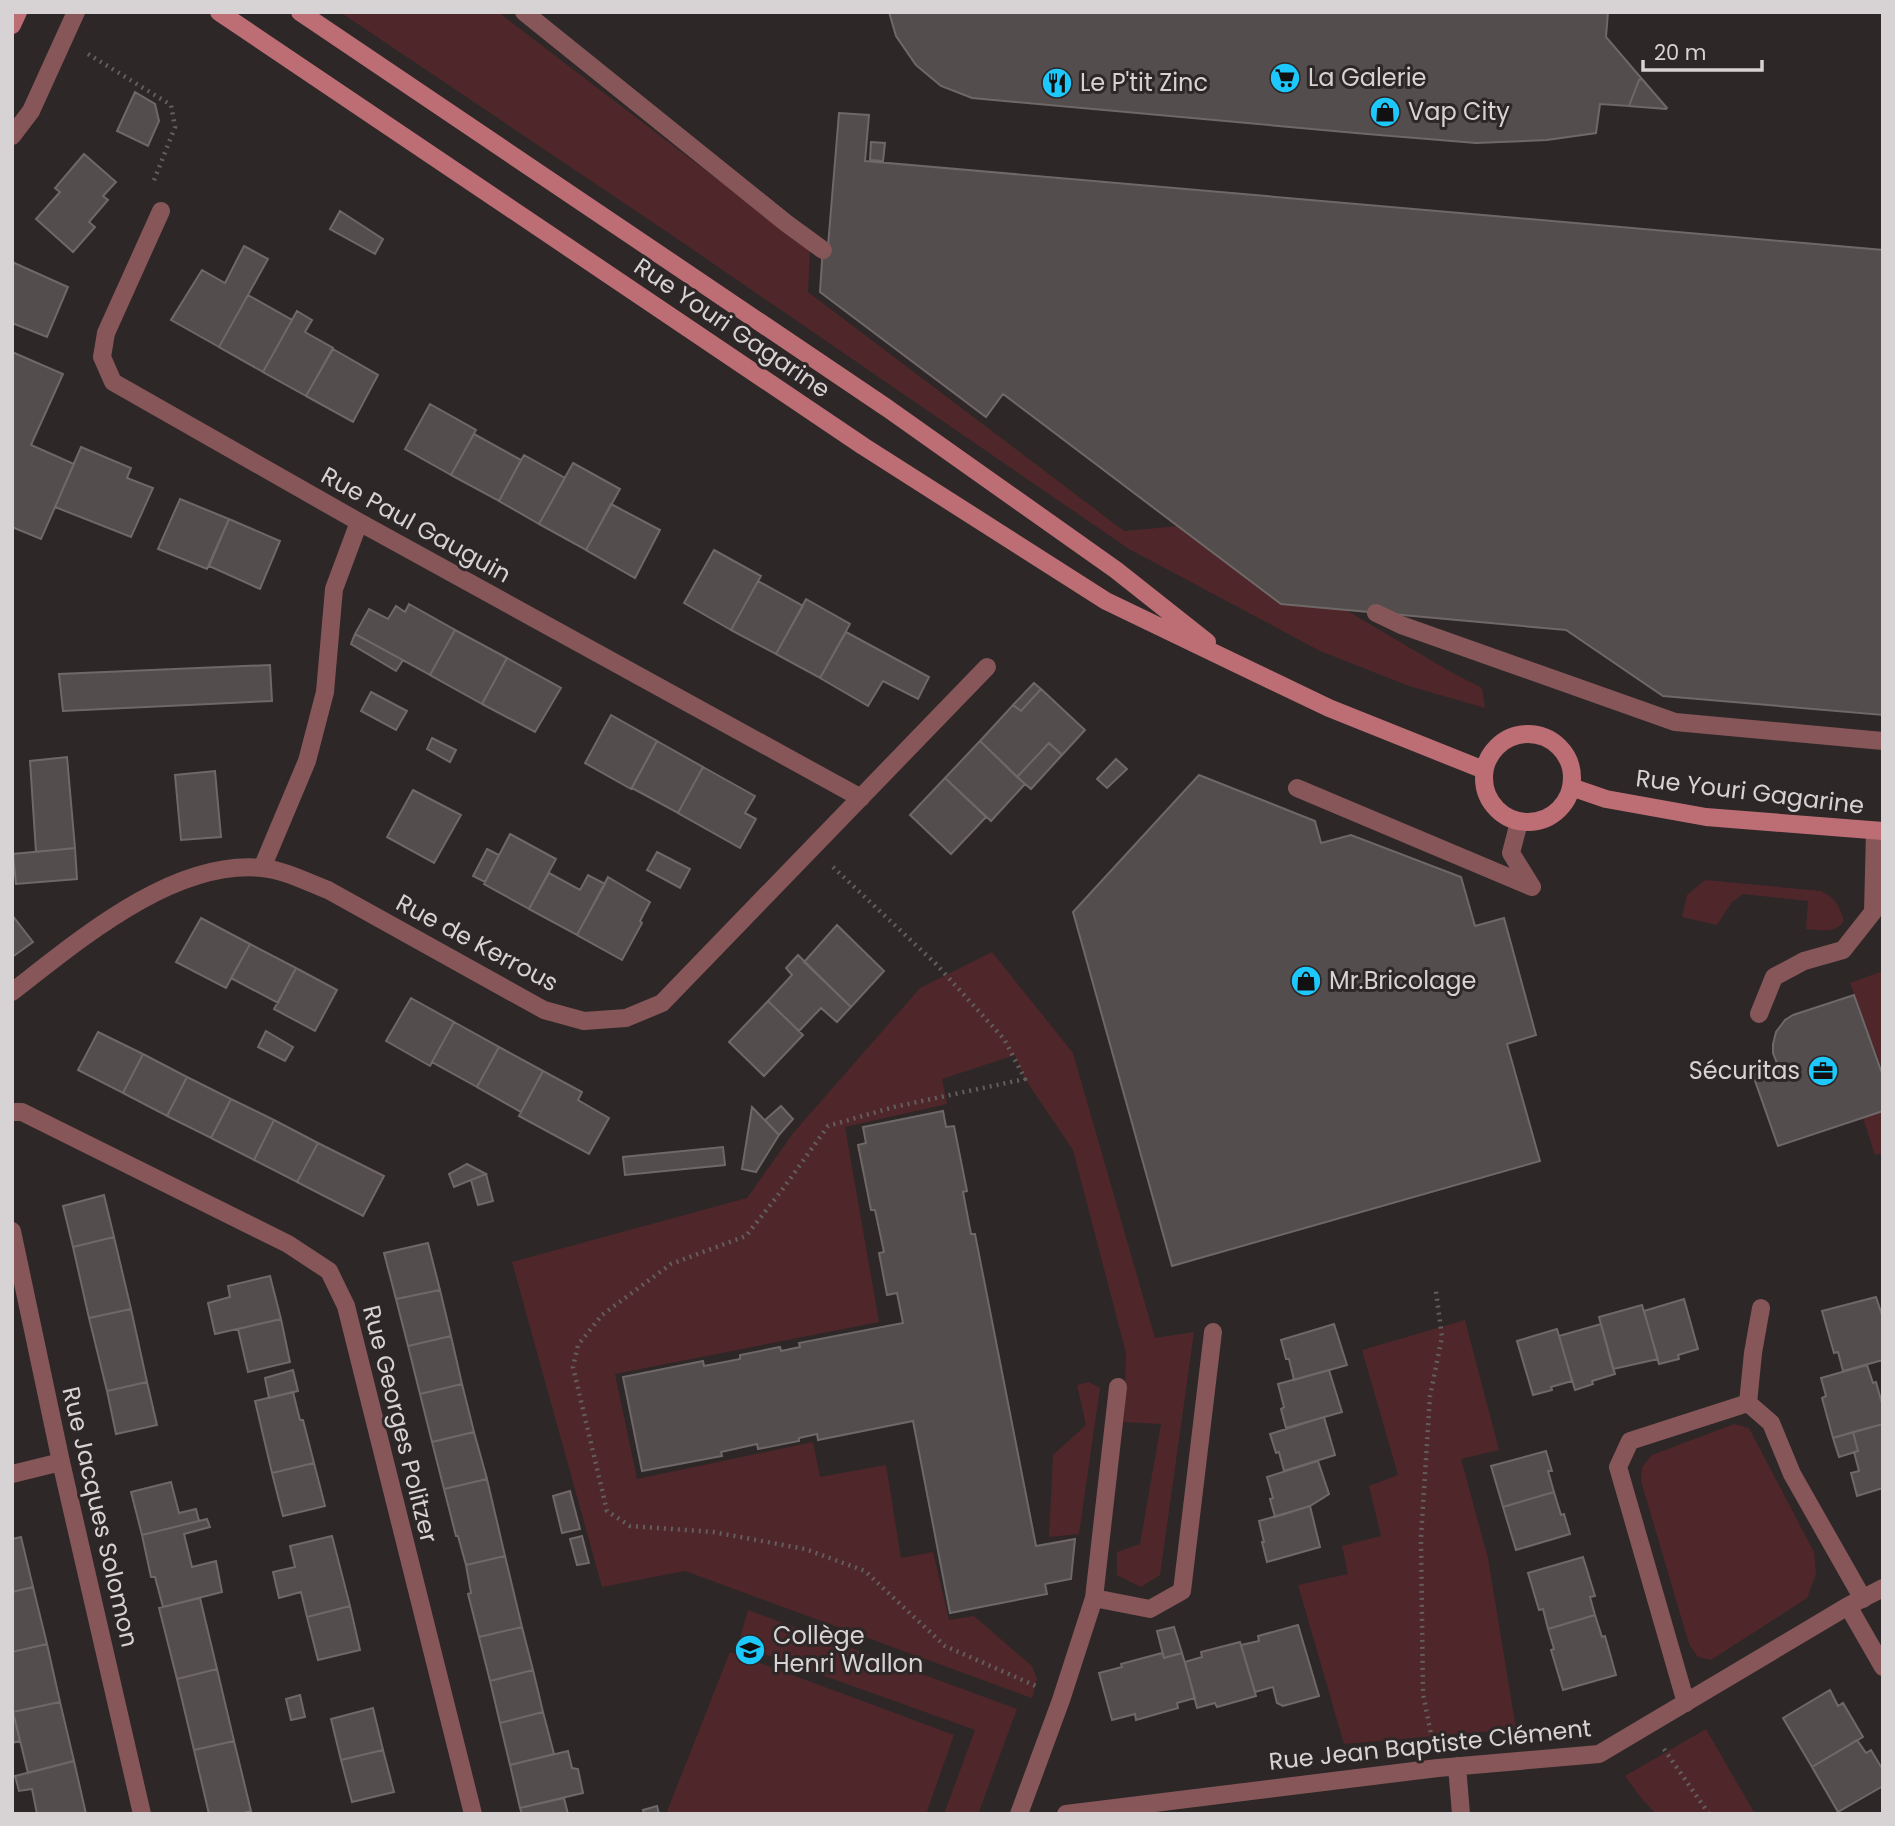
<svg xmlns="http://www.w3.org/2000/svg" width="1895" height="1826" viewBox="0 0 1895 1826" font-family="Poppins,sans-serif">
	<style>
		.green { fill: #4f272a }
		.building { fill: #534d4d; stroke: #6f6868; stroke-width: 2 }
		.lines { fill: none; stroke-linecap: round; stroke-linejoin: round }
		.path { stroke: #635d5e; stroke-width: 4.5; stroke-dasharray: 2 5; stroke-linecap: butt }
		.lane { stroke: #875659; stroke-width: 18 }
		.street { stroke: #875659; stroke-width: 18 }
		.secondary { stroke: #bc6e74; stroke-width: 18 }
		.labels { text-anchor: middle; stroke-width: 6; stroke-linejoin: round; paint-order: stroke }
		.poi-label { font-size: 24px; fill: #d7d3d4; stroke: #2d2727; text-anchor: start }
		.street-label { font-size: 24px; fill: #d7d3d4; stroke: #2d2727 }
	</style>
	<rect width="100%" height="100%" fill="#2d2727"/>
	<path class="green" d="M340,12H498L810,250L808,292L1124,531L1179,526L1281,604L1346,610L1449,671L1482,688L1485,708L1409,686L1320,651L1129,549L673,236Z
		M1705,880L1821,891C1835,898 1840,906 1844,921C1835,934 1821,930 1806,929L1808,901L1743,894L1732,902L1717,925L1682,917L1687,895Z
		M992,952L1073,1053L1155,1338L1194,1332L1160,1575L1141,1587L1117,1575V1552L1140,1544L1161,1424L1124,1422L1126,1353L1073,1150L1025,1079L1015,1055L942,1079L947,1104L845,1127L879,1322L615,1374L637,1479L813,1442L820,1477L886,1465L901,1558L933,1552L949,1620L974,1616L1032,1666L1037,1679L1032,1698L685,1571L602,1587L512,1262L747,1198L794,1132L920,988Z
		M1883,971V1071L1850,983Z
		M1883,1111V1153L1875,1155L1863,1118Z
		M1465,1320L1499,1450L1461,1459L1488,1558L1516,1729L1344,1744L1298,1585L1348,1574L1342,1546L1381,1536L1369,1486L1398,1475L1362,1350Z
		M1089,1382L1100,1388L1079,1534L1049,1537L1053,1455L1086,1425L1077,1385Z
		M1734,1424L1749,1428L1814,1552L1816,1574L1807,1598L1711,1660L1698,1657L1689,1644L1641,1481L1642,1467L1652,1455Z
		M748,1610L1017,1709L978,1814H944L975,1730L738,1645Z
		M730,1652L954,1735L926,1814H666Z
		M1706,1729L1755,1814H1656L1643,1800L1625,1776Z"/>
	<path class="building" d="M889,12H1608L1606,37L1642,79L1639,80L1629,106L1600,104L1596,133L1547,140L1476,143L1367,134L972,98L941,86L916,65L896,36Z
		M1642,79L1667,108L1666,109L1629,106L1639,80Z
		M135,92L155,104L159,121L148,146L117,131Z
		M839,113L869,115L865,161L1883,250V715L1663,696L1566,630L1281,604L1003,394L986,417L820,292L823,246H828Z
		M871,142L885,143L883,161L870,160Z
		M84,154L116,182L103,196L108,200L89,222L95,227L73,252L36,219L60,192L55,188Z
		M340,211L383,239L375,254L330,229Z
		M244,246L268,259L219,347L171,320L202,270L225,283Z
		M12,262L68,287L47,337L12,323Z
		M248,295L292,320L263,372L219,347Z
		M297,311L312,320L305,332L333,348L306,396L263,372Z
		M333,349L378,375L353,422L306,396Z
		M12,352L63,374L31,445L74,464L41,539L12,527Z
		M430,404L476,430L451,475L405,449Z
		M474,434L521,460L499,501L451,475Z
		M81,447L131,468L127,478L153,488L131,537L55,507Z
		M524,455L565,478L539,524L499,501Z
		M573,463L620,489L586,550L539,524Z
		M180,499L229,519L207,569L158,549Z
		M611,504L660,530L635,578L586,550Z
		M229,519L280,541L260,589L209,566Z
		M714,550L761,576L731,630L684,603Z
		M758,581L803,606L776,654L731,630Z
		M806,599L850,624L820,678L776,654Z
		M409,604L455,630L430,675L355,634L369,609L388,619L396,606L405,612Z
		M455,630L507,658L482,704L430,675Z
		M846,632L929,677L918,699L883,681L868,706L820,678Z
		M355,634L403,660L396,671L351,644Z
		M507,658L561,688L535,732L482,704Z
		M270,665L272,701L63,711L59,674Z
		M1034,683L1041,689L1021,711L1013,705Z
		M1041,689L1085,730L1062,755L1049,743L1017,777L980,741L1013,705L1021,711Z
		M371,692L407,711L396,730L361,711Z
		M611,715L657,741L631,789L585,763Z
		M432,738L456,750L450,762L427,749Z
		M657,741L703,767L678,813L632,788Z
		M980,741L1025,784L991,821L945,778Z
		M1049,743L1062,755L1031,789L1017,777Z
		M67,757L75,848L36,852L30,761Z
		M1116,759L1127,769L1107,788L1097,779Z
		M703,767L755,796L745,813L756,819L740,848L678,813Z
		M215,771L221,837L181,840L175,775Z
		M1199,775L1315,821L1321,843L1351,835L1461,877L1475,926L1504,918L1536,1035L1507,1044L1540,1161L1172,1266L1073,912Z
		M945,778L986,817L951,854L910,815Z
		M413,790L461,815L434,863L387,837Z
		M510,834L556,859L529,909L484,884Z
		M75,848L77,879L16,884L13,854Z
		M487,849L499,855L485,882L473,876Z
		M657,852L690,869L680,888L647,870Z
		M549,873L580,890L588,875L605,884L577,935L529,909Z
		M608,877L650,902L640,921L642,923L622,960L577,935Z
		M12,915L33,942L12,957Z
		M201,918L250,944L226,988L176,962Z
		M837,925L884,971L851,1007L804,962Z
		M250,944L296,968L278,1003L231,978Z
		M798,955L851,1007L837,1022L821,1008L799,1031L768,1001L792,975L786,968Z
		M296,968L337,990L315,1031L274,1009Z
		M1854,995L1883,1076V1111L1778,1146L1753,1075L1778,1066L1773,1053V1044L1776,1032L1785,1020L1793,1015Z
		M411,998L454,1022L430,1066L386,1041Z
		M768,1001L803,1035L764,1076L729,1042Z
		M454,1022L499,1047L477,1087L432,1062Z
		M266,1031L293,1047L285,1061L258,1047Z
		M98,1032L143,1054L123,1093L78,1070Z
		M499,1047L543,1071L521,1112L477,1087Z
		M143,1054L187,1077L167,1116L123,1093Z
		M543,1071L582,1092L578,1100L609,1118L589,1154L519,1116Z
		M187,1077L231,1099L211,1138L167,1116Z
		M231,1099L274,1120L254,1160L211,1138Z
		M781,1106L793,1119L779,1135L765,1120Z
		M752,1107L779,1135L756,1172L742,1169Z
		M943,1111L946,1127L954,1126L967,1191L963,1192L971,1234H975L1036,1546L1075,1539L1071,1579L1045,1584L1047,1594L950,1613L913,1421L818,1440L817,1434L799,1438V1441L758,1449L757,1444L721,1452L722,1456L642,1471L623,1377L703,1361L704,1366L740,1359V1355L780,1347L781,1351L800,1347L799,1343L903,1323L897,1293L887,1295L879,1253L884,1252L875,1210H871L858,1145L866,1143L863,1127Z
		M274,1120L318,1143L297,1182L254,1160Z
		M318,1143L384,1176L363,1216L297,1182Z
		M723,1147L725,1165L625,1175L623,1157Z
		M467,1164L486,1174L454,1187L449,1174Z
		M486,1174L493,1201L478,1205L471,1180Z
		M104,1195L114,1237L73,1247L63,1206Z
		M114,1237L131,1309L89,1318L73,1247Z
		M428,1243L440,1290L396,1299L384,1253Z
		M270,1276L281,1319L215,1334L208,1303L230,1297L228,1286Z
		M440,1290L451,1336L408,1346L396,1299Z
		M1876,1297L1883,1318V1360L1843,1371L1838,1352L1834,1353L1822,1311Z
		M1684,1299L1698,1349L1678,1355L1679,1359L1659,1364L1644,1311Z
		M1642,1305L1658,1359L1613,1369L1599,1317Z
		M131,1309L147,1382L107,1391L89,1318Z
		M281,1319L290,1362L248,1372L238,1329Z
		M1334,1324L1347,1365L1294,1380L1289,1359H1286L1281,1340Z
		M1601,1324L1615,1374L1592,1381L1593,1384L1575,1390L1559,1336Z
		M1557,1329L1572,1381L1551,1387L1552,1390L1533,1395L1517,1341Z
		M451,1336L462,1384L420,1394L408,1346Z
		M1867,1365L1873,1383L1876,1382L1883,1407V1424L1833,1438L1822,1398L1826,1396L1821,1378Z
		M293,1370L298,1391L269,1398L265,1378Z
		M1329,1370L1342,1412L1286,1428L1281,1409L1284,1407L1278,1384Z
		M147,1382L157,1425L116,1434L107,1391Z
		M462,1384L474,1432L432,1442L420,1394Z
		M293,1392L300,1420H303L314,1463L272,1473L255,1401Z
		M1324,1417L1335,1455L1284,1471L1279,1452L1276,1453L1270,1434Z
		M1883,1424V1488L1857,1496L1851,1473L1859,1471L1854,1452L1858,1451L1853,1432Z
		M474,1432L487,1479L444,1489L432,1442Z
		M1853,1432L1858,1451L1839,1457L1833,1438Z
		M1546,1451L1552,1471H1548L1554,1492L1503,1507L1491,1466Z
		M1318,1461L1329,1494L1310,1506L1275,1517L1270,1499L1273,1498L1267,1477Z
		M314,1463L325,1506L283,1516L272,1473Z
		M487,1479L505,1556L466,1565L458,1536H456L444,1489Z
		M171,1482L179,1513L196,1509L199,1521L142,1535L131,1492Z
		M570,1491L580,1529L562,1533L553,1496Z
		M1554,1492L1561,1515L1564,1514L1570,1534L1516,1550L1503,1507Z
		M1310,1506L1320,1547L1267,1562L1262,1542H1264L1259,1521Z
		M207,1519L210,1527L184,1534L192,1567L216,1561L222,1592L163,1607L155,1577H151L142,1535Z
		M332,1536L350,1606L307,1617L301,1592L279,1598L273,1572L295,1567L290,1546Z
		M582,1536L589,1563L577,1565L570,1539Z
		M21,1537L33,1587L12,1592V1539Z
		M505,1556L522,1627L479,1637L468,1594L471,1593L466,1565Z
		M1583,1557L1595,1596L1590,1597L1595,1615L1548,1629L1543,1609L1539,1610L1528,1573Z
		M33,1587L47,1644L12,1652V1592Z
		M200,1598L217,1669L177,1679L159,1608Z
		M350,1606L360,1650L318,1660L307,1617Z
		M1595,1615L1602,1637L1605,1636L1616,1675L1563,1690L1551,1650L1554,1649L1548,1629Z
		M1298,1625L1319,1696L1283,1706L1277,1703L1273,1687L1255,1692L1241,1645L1259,1641L1258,1636Z
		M522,1627L533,1670L490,1681L479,1637Z
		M1174,1627L1182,1653L1164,1658L1157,1631Z
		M1240,1642L1256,1696L1217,1707L1215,1703L1197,1708L1185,1662L1202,1657L1201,1652Z
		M47,1644L60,1702L13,1712L12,1652Z
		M1162,1653L1164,1658L1182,1653L1195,1698L1177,1703L1178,1708L1136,1720L1135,1714L1112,1720L1099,1673L1122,1667L1121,1664Z
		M217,1669L234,1741L194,1750L177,1679Z
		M533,1670L543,1712L500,1723L490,1681Z
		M1830,1690L1838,1706L1843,1703L1863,1737L1812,1767L1783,1718Z
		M300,1695L305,1717L291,1720L286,1699Z
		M60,1702L74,1761L28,1773L13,1712Z
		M373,1708L383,1750L341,1760L331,1719Z
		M13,1712L20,1741L12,1743V1713Z
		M543,1712L554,1754L510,1765L500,1723Z
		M1857,1740L1866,1753L1871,1750L1883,1770V1786L1838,1812L1812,1767Z
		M234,1741L251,1811L241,1814H209L194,1750Z
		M383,1750L394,1792L352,1802L341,1760Z
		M568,1751L572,1768L578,1769L583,1793L520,1808L510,1765Z
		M74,1761L86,1814H37L32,1789L19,1791L15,1776Z
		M564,1798L568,1814H522L520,1808Z
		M657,1806L659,1814H644L643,1810Z"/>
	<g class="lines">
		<path class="path" d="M88,54L171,105L175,127L153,183
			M833,867L936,964L1004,1039L1025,1079L894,1107L828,1126L782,1190L746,1236L671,1264L602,1315L578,1345L573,1367L607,1511L630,1526L713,1532L805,1549L865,1571L945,1646L1036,1686
			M1432,1739L1423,1694L1421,1537L1430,1396L1442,1337L1436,1291
			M1664,1749L1709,1814"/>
		<path class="lane" d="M524,12L786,223L823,250
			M1376,613L1401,625L1675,722L1883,741
			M1297,788L1532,887
			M1519,822L1511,853L1532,887
			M1759,1014L1774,977L1804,961L1843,950L1873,912L1875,831
			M1748,1403L1753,1353L1761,1308"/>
		<path class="street" d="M12,136L31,111L76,12
			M161,211L106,333L102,357L113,382L359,522L861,798
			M262,868L307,761L325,692L334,589L359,522
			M12,992C78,941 173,859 262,868C284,870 307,882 328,890L544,1010L584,1021L626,1018L662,1003L987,667
			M12,1112H22L288,1244L329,1271L346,1306L473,1814
			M12,1231L61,1462L142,1814
			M12,1474L61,1462
			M1094,1598L1150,1609L1182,1591L1213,1332
			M1848,1606L1883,1667
			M1686,1703L1618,1467L1630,1441L1748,1403L1771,1423L1792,1474L1863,1599
			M1457,1766L1461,1814
			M1019,1814L1061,1700L1094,1598L1118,1387
			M1066,1814L1438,1768L1599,1754L1848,1606L1883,1588"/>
		<path class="secondary" d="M219,12L863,446L1106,601L1329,708L1484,770
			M300,12L887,408L1116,570L1207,642
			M12,25L18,12
			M1484 778a44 44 0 1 1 88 0a44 44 0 1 1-88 0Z
			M1571,787L1606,799L1706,817L1883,831"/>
	</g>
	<defs>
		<g id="supermarket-disc" transform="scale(1.575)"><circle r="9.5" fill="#1dc9fc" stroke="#2d2727"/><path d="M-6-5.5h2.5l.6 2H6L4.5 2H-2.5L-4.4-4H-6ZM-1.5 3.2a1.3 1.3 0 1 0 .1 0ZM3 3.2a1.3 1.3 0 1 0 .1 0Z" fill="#111"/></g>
		<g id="restaurant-disc" transform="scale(1.575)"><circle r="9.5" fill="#1dc9fc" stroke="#2d2727"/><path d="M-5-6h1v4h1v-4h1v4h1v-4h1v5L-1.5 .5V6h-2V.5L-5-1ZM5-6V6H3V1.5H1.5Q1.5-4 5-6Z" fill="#111"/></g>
		<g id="shop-disc" transform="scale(1.575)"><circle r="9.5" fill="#1dc9fc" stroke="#2d2727"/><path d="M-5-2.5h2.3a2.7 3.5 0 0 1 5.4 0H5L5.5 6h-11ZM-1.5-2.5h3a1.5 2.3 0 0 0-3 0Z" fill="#111"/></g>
		<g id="office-disc" transform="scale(1.575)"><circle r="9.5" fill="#1dc9fc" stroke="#2d2727"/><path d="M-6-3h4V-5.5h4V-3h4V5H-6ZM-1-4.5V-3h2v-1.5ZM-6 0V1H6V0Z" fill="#111"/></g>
		<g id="school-disc" transform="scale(1.575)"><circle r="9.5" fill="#1dc9fc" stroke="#2d2727"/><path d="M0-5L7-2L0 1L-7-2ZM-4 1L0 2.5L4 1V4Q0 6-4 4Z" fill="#111"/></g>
	</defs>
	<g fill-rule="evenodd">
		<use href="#supermarket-disc" x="1285" y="78"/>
		<use href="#restaurant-disc" x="1057" y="83"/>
		<use href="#shop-disc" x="1385" y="112"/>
		<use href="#shop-disc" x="1306" y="981"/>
		<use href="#office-disc" x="1823" y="1071"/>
		<use href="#school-disc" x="750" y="1650"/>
	</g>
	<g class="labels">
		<g class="poi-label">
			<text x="1308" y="86">La Galerie</text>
			<text x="1080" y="91">Le P'tit Zinc</text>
			<text x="1408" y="120">Vap City</text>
			<text x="1329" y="989">Mr.Bricolage</text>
			<text x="1800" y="1079" text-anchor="end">Sécuritas</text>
			<text x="773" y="1644">Collège<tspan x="773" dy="28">Henri Wallon</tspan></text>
		</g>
		<g class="street-label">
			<text transform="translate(732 328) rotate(34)" y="8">Rue Youri Gagarine</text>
			<text transform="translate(416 525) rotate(29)" y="8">Rue Paul Gauguin</text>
			<text transform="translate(1750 792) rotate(7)" y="8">Rue Youri Gagarine</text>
			<text transform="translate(477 943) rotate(28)" y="8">Rue de Kerrous</text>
			<text transform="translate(400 1424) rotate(76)" y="8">Rue Georges Politzer</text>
			<text transform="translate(100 1517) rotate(77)" y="8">Rue Jacques Solomon</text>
			<text transform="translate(1430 1745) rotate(-6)" y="8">Rue Jean Baptiste Clément</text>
		</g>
	</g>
	<rect width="1895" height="1826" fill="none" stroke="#d7d3d4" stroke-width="28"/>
	<path d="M1643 60v10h119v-10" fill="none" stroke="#d7d3d4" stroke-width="3.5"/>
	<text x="1654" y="60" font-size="21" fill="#d7d3d4" stroke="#2d2727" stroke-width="5" paint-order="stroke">20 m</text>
</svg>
